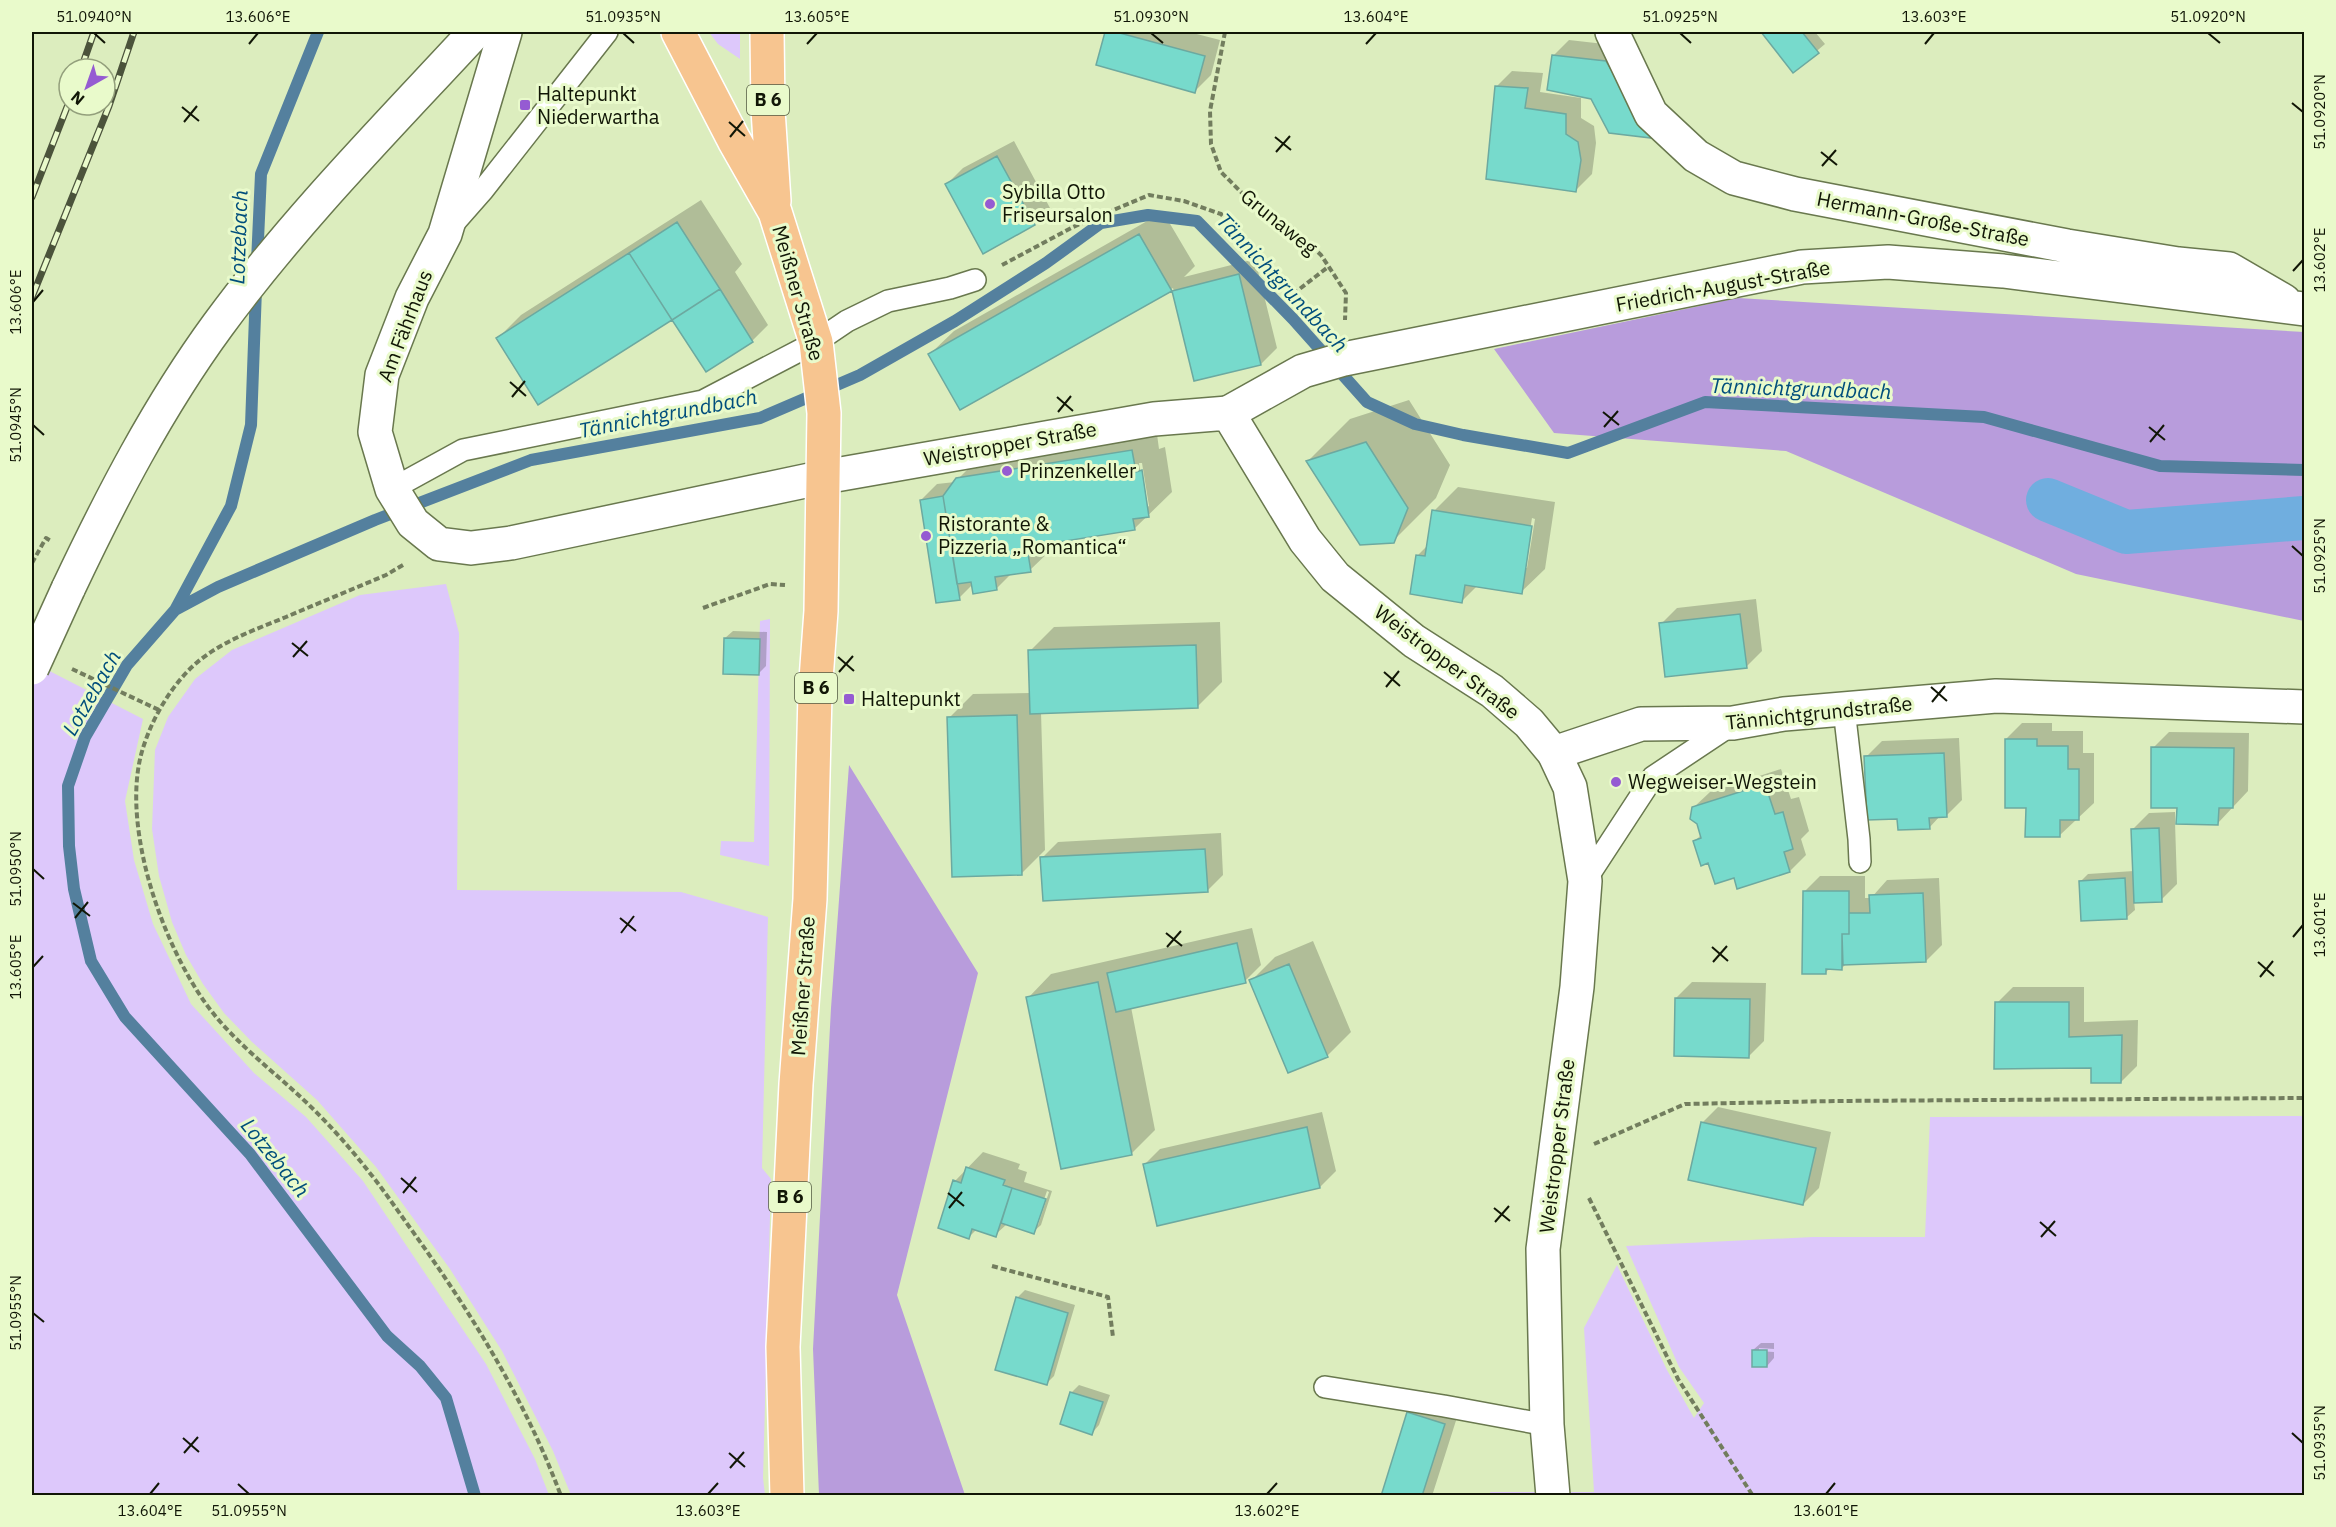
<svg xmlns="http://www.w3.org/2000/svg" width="2336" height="1527" viewBox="0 0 2336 1527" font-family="'IBM Plex Sans',sans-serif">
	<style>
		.green { fill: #ddc8fb }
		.forest { fill: #b89cdc }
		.shadow { fill: #0003; fill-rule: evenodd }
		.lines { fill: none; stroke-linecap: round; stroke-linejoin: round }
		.stream { stroke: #54809e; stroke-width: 12 }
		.canal { stroke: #70aedf; stroke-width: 44 }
		.building { fill: #77dacc; stroke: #6ca9a0; stroke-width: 1.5 }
		.service-casing { stroke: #69784e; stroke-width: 24 }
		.minor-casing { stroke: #69784e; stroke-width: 36 }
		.tertiary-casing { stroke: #69784e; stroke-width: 36 }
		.secondary-casing { stroke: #69784e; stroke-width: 36 }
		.primary-casing { stroke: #fff; stroke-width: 36 }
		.path { stroke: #727d5e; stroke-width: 4; stroke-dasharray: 6 3; stroke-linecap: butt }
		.service { stroke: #fff; stroke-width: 21 }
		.minor { stroke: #fff; stroke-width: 33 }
		.tertiary { stroke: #fff; stroke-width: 33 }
		.secondary { stroke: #fff; stroke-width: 33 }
		.primary { stroke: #f7c590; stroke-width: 33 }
		.rail-casing { stroke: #4b533b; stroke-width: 7 }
		.rail { stroke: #e9facb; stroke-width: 4.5; stroke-dasharray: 14; stroke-linecap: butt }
		.secondary-bridge-casing { stroke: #69784e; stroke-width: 36; stroke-linecap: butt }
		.secondary-bridge { stroke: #fff; stroke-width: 33 }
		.ticks { fill: none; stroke: #111606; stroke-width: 2 }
		.poi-dot { fill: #955bd2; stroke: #e9facb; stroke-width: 2 }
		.labels { text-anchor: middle; stroke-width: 6; stroke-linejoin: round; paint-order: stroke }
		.shield { fill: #e9facb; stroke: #525a41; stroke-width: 1.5 }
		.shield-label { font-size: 18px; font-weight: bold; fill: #111606 }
		.poi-label { font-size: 20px; fill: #111606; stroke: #e9facb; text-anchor: start }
		.street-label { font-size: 20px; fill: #111606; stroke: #e9facb }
		.water-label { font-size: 21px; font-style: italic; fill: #004e7c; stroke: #e9facb }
		.neatline { fill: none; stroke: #111606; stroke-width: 2 }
		.ticks-label { font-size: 15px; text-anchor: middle; fill: #111606 }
	</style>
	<rect width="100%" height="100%" fill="#dcedbe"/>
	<path class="green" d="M709,32H740V59L718,44Z
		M446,584L459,633L457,890L681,892L768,917L762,1168L771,1179L763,1478L765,1495H571L553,1451L502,1351L450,1269L376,1167L317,1100L252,1042L224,1013L203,984L186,955L172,922L159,876L152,829L155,750L168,717L195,679L232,650L360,595Z
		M770,619L769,866L720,855L721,841L754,842L760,621Z
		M32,662L143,719L125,801L134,860L153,924L191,1004L254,1073L306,1117L363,1181L486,1364L535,1459L549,1495H32Z
		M2304,1116V1495L1491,1496L1490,1492H1594L1584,1328L1617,1265L1667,1370L1694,1418L1704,1403L1679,1367L1626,1246L1813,1237H1925L1930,1117Z"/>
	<path class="forest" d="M1738,298L2304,332V621L2076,574L1786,451L1554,433L1494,349Z
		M849,765L978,973L897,1295L965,1495H819L813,1349L831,1008Z"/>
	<path class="shadow" d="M1106,32H1189L1220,40L1211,75L1195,91L1097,64Z
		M1763,32H1815L1825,44L1793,71Z
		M1569,40L1622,46L1666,121L1650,137L1610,132L1592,97L1553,56Z
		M1512,71L1543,73L1540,92L1581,98V118L1594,126L1596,143L1592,174L1576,190L1496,87Z
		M1014,141L1050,208L1034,224L947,184L963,168Z
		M701,200L742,264L735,272L768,325L752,341L674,320L498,338L521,315Z
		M1163,212L1195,266L1184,277L1255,259L1277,348L1261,364L1195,380L1173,288L961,408L930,354L954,331Z
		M1409,400L1450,465L1436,498L1393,541L1308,461L1350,419Z
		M1156,427L1159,449L1165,447L1172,492L1134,529L1053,541L1054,547L1030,570L1012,573L996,589L973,584L959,598L921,500L937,484L955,482L982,455ZM1139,463H1142L1149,506L1146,508Z
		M1458,487L1555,502L1545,569L1521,592L1477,586L1462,601L1418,555L1429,544L1434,511ZM1532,518L1535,519L1527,568H1524Z
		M1756,599L1762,651L1746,667L1661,624L1677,608Z
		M1220,622L1222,682L1198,706L1041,712L1045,850L1021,874L949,718L973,694L1031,693L1030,651L1054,627Z
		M733,631L767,632L766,666L758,674L725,638Z
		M2022,723H2052V731H2083V753H2094V803L2060,835L2027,806L2006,739Z
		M2169,732L2249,733L2248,791L2218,823L2175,822L2177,884L2161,900L2134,901L2135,910L2127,917L2080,882L2088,874L2134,871L2133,829L2149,813L2175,812V822H2178V807L2153,748Z
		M1959,738L1962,800L1946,816H1940L1929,828L1899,817L1866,757L1882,741Z
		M1781,769L1791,799L1799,797L1809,831L1801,839L1806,855L1790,871L1735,876L1710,862L1695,841L1702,834L1693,808L1710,792Z
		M1221,833L1223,875L1207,891L1042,858L1058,842Z
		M1820,876H1865V898H1871L1887,880L1939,878L1942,945L1926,961L1846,964L1842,968H1830L1826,972L1804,892Z
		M1252,928L1261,965L1245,981L1131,1007L1155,1130L1131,1154L1028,998L1051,974Z
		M1313,941L1351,1032L1327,1056L1251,981L1275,957Z
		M1692,982L1766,983L1764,1041L1748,1057L1676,998Z
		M2013,987H2084V1022L2138,1020L2137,1066L2121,1082L2092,1066L1997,1003Z
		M1718,1107L1831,1132L1819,1188L1803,1204L1702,1123Z
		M1322,1112L1336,1171L1320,1187L1144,1165L1160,1149Z
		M983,1152L1020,1164L1018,1169L1027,1172L1024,1182L1052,1191L1041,1225L1033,1232L1007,1224L995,1235L977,1229L969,1237L955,1181ZM1047,1191L1049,1192L1038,1225H1035Z
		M1025,1290L1075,1305L1054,1376L1046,1384L1017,1298Z
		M1761,1343H1774V1349L1759,1348V1351L1774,1352V1358L1767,1366L1753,1350Z
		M1079,1385L1110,1395L1099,1425L1092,1433L1071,1393Z
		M1425,1397L1460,1408L1432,1496H1383L1409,1413Z"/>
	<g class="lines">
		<path class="stream" d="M257,262L261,174L318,32
			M256,289L251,425L231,506L175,610L127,665L85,737L68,786L69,846L74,889L91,961L125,1017L250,1154L387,1336L420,1366L446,1398L475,1496
			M175,610L218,587L375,520L531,460L760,418L860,375L955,321L1046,263L1101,223L1148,215L1197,221L1293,319L1367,402L1415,424L1463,435L1568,453L1705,402L1984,417L2160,466L2304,470"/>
		<path class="canal" d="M2048,500L2126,532L2304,518"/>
	</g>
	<path class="building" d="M1105,32H1116L1205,56L1195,93L1096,65Z
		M1761,32H1802L1819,53L1793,73Z
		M1552,55L1606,61L1651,138L1609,133L1591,99L1547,90Z
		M1495,86L1528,88L1525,108L1566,114V134L1578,142L1581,160L1576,192L1486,179Z
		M997,156L1035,225L983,254L945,184Z
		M677,222L720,289L672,320L629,253Z
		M1139,234L1172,291L960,410L928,354Z
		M629,253L672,320L538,405L496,338Z
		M1239,274L1261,365L1194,381L1172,291Z
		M720,289L753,342L706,372L672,320Z
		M1366,442L1408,508L1394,543L1360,545L1306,461Z
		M1132,450L1136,472L1142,470L1149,517L1133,519L1135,530L1027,547L1031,572L995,577L997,590L973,594L971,582L957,584L943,496L956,478Z
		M943,496L960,600L936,603L920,500Z
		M1432,510L1532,526L1522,594L1465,585L1462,603L1410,594L1416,555L1425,556Z
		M1740,614L1747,668L1665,677L1659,623Z
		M724,638L760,639L759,675L723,674Z
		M1196,645L1198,708L1030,714L1028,650Z
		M1017,715L1022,875L952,877L947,717Z
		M2005,739H2037V746H2068V769H2079V820H2060V837H2025L2026,808H2005Z
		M2151,747L2234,748L2233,808H2219L2218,825L2176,824L2177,808H2151Z
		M1944,753L1947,817L1929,818L1930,829L1898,830L1897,819L1867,820L1864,756Z
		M1765,784L1775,814L1783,812L1793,849L1784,852L1790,872L1737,889L1734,878L1715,884L1708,863L1701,866L1693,841L1701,838L1697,824L1690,819L1692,807Z
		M2159,828L2162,902L2134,903L2131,829Z
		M1205,849L1208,892L1043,901L1040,857Z
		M2125,878L2127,919L2081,921L2079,881Z
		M1803,891H1849V934H1842V970L1826,969V974H1802Z
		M1923,893L1926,962L1843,965L1842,934H1849V913H1870L1869,895Z
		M1237,943L1246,983L1116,1012L1107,973Z
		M1289,964L1328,1057L1288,1073L1249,980Z
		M1098,982L1132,1155L1061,1169L1026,997Z
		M1675,998L1750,999L1749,1058L1674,1056Z
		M1995,1002H2069V1037L2122,1035L2121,1083H2091V1068L1994,1069Z
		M1701,1122L1816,1148L1803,1205L1688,1180Z
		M1307,1127L1320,1188L1157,1226L1143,1164Z
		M966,1167L1005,1180L1003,1185L1012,1188L996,1237L972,1229L969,1239L938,1228L953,1180L961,1183Z
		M1012,1188L1046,1199L1034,1234L1001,1223Z
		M1016,1297L1068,1313L1047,1385L995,1370Z
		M1752,1350H1767V1367H1752Z
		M1070,1392L1103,1402L1092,1435L1060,1424Z
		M1407,1412L1445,1424L1422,1496H1381Z"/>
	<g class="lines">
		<g class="service-casing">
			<path id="service" d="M454,223L483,190L607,32
				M392,489L463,450L703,401L816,342L847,321L888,301L950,288L975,280
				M1844,709L1859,839L1860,862
				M1585,881L1653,777L1731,725
				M1325,1387L1444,1406L1547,1425"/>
		</g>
		<g class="minor-casing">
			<path id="minor" d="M505,32L445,234L412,298L382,375L375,432L392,489L413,523L439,544L471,548L511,543L824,477
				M1612,32L1651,114L1696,156L1734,178L1795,194L2067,246L2178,264L2229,269L2284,301
				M1228,413L1303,371L1344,359L1802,267L1888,262L2003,271L2304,309
				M1554,753L1641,724L1733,723L1784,714L1996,696L2304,707"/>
		</g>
		<g class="tertiary-casing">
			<path id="tertiary" d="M824,477L1154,419L1228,413L1305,540L1335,577L1414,641L1492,691L1529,723L1554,753L1570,787L1585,881L1577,987L1543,1249L1547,1425L1553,1496"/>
		</g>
		<g class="secondary-casing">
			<path id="secondary" d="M68,589C111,498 158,407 218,325C295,220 387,127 475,32"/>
		</g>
		<g class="primary-casing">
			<path id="primary" d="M678,32L734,140L775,212L816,342L824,413L821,611L815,693L810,899L796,1084L783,1347L787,1496
				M767,32L768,110L774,201"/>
		</g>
		<path class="path" d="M1225,32L1210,111L1211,144L1221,172L1255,206L1290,226L1321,255L1346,293L1345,320
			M1002,265L1073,227L1149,195L1184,201L1221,214L1277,273L1320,327
			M1293,294L1328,267
			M32,563L46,538L51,541
			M403,565L386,575C353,589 319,603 286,617C252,631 213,644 187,672C166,694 149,725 141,755C121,833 167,959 217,1018C245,1051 278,1075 309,1105C330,1125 351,1149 369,1172C383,1189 395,1207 408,1225C469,1309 525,1399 561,1496
			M703,608L770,584L785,585
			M72,669L159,710
			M1594,1144L1685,1104L1835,1101L2304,1098
			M1589,1198L1678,1379L1753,1496
			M992,1266L1108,1297L1113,1337"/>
		<use href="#service" class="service"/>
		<use href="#minor" class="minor"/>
		<use href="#tertiary" class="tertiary"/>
		<use href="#secondary" class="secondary"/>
		<use href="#primary" class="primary"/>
		<g class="rail-casing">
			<path id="rail" d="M81,69L94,32
				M32,197L69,102
				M32,297L109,106L134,32"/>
		</g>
		<use href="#rail" class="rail"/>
		<g class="secondary-bridge-casing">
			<path id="secondary-bridge" d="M32,668L68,589"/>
		</g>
		<use href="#secondary-bridge" class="secondary-bridge"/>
	</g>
	<path class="ticks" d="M94,33L105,43M623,33L634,43M1151,33L1163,43M1680,33L1691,43M2208,33L2220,43M249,44L258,33M807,44L817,33M1366,44L1376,33M1925,44L1934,33M2292,103L2303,112M182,107L199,121M184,122L197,106M729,122L745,136M730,137L743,121M1275,137L1291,150M1276,152L1290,136M1821,152L1837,165M1822,166L1836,150M2293,271L2303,260M33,302L43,290M510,382L526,396M512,397L525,381M1057,397L1073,411M1058,412L1071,396M1603,412L1619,425M33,425L44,435M1604,427L1618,411M2149,427L2165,440M2150,442L2164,425M2292,546L2303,556M292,643L308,656M293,657L307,641M838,657L854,671M839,672L853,656M1384,672L1400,686M1386,687L1399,671M1931,687L1947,701M1932,702L1945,686M33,869L44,879M73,903L90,916M75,918L88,902M620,918L636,931M621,933L634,916M1166,933L1182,946M2293,937L2303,925M1167,947L1181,931M1712,947L1728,961M1713,962L1727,946M2258,962L2274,976M33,967L43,956M2260,977L2273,961M401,1178L417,1192M403,1193L416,1177M948,1193L964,1206M949,1208L962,1192M1494,1208L1510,1221M1495,1222L1509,1206M2040,1222L2056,1236M2041,1237L2055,1221M33,1313L44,1322M2292,1433L2303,1443M183,1438L199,1452M184,1453L198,1437M729,1453L745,1467M730,1468L744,1452M238,1484L249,1494M150,1494L159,1483M708,1494L718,1483M1267,1494L1277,1483M1826,1494L1835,1483"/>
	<g class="poi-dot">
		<rect x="519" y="99" width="12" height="12" rx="3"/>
		<circle cx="990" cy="204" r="6"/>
		<circle cx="1007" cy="471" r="6"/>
		<circle cx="926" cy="536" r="6"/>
		<rect x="843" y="693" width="12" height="12" rx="3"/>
		<circle cx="1616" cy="782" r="6"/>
	</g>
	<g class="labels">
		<g class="shield">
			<rect x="747" y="85" width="42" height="30" rx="4.5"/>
			<rect x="795" y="673" width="42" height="30" rx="4.5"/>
			<rect x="769" y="1182" width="42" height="30" rx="4.5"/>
		</g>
		<g class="shield-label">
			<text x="768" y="106">B 6</text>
			<text x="816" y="694">B 6</text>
			<text x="790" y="1203">B 6</text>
		</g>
		<g class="poi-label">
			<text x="537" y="101">Haltepunkt<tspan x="537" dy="23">Niederwartha</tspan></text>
			<text x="1002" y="199">Sybilla Otto<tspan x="1002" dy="23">Friseursalon</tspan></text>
			<text x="1019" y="478">Prinzenkeller</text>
			<text x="938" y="531">Ristorante &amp;<tspan x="938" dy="23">Pizzeria „Romantica“</tspan></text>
			<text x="861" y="706">Haltepunkt</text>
			<text x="1628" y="789">Wegweiser-Wegstein</text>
		</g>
		<g class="street-label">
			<text transform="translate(1923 219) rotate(11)" y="7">Hermann-Große-Straße</text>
			<text transform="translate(1279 222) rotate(39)" y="7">Grunaweg</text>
			<text transform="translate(1723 286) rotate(-10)" y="7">Friedrich-August-Straße</text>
			<text transform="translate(798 293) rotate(74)" y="7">Meißner Straße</text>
			<text transform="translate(405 326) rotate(-69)" y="7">Am Fährhaus</text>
			<text transform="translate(1010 444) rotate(-10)" y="7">Weistropper Straße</text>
			<text transform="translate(1447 662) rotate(37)" y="7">Weistropper Straße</text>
			<text transform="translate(1819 713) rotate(-6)" y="7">Tännichtgrundstraße</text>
			<text transform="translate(803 986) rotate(-86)" y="7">Meißner Straße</text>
			<text transform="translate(1557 1146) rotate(-83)" y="7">Weistropper Straße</text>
		</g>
		<g class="water-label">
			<text transform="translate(239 237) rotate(-88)" y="7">Lotzebach</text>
			<text transform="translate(1282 283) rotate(47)" y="7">Tännichtgrundbach</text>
			<text transform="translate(1801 389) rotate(2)" y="7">Tännichtgrundbach</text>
			<text transform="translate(668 414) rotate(-11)" y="7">Tännichtgrundbach</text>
			<text transform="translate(92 693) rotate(-60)" y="7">Lotzebach</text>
			<text transform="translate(275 1158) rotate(51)" y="7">Lotzebach</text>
		</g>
	</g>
	<rect width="2336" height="1527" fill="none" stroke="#e9facb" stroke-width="66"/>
	<g transform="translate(87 87) rotate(220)"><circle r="28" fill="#e9facb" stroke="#939f7c" stroke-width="1.5"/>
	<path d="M0-4.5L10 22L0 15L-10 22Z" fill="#955bd2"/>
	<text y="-9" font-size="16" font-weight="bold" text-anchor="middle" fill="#111606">N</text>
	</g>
	<rect x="33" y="33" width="2270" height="1461" class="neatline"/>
	<g class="ticks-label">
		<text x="94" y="22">51.0940°N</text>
		<text x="258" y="22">13.606°E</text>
		<text x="623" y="22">51.0935°N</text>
		<text x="817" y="22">13.605°E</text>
		<text x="1151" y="22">51.0930°N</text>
		<text x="1376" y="22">13.604°E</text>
		<text x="1680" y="22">51.0925°N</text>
		<text x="1934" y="22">13.603°E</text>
		<text x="2208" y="22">51.0920°N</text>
		<text transform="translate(2320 112) rotate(-90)" y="5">51.0920°N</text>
		<text transform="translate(2320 260) rotate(-90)" y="5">13.602°E</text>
		<text transform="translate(16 302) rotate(-90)" y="5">13.606°E</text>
		<text transform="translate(16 425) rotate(-90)" y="5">51.0945°N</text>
		<text transform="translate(2320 556) rotate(-90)" y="5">51.0925°N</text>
		<text transform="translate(16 869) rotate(-90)" y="5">51.0950°N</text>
		<text transform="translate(2320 925) rotate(-90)" y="5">13.601°E</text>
		<text transform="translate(16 967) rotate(-90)" y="5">13.605°E</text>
		<text transform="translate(16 1313) rotate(-90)" y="5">51.0955°N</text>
		<text transform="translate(2320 1443) rotate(-90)" y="5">51.0935°N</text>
		<text x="150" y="1516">13.604°E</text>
		<text x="249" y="1516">51.0955°N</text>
		<text x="708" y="1516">13.603°E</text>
		<text x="1267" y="1516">13.602°E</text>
		<text x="1826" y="1516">13.601°E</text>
	</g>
</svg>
